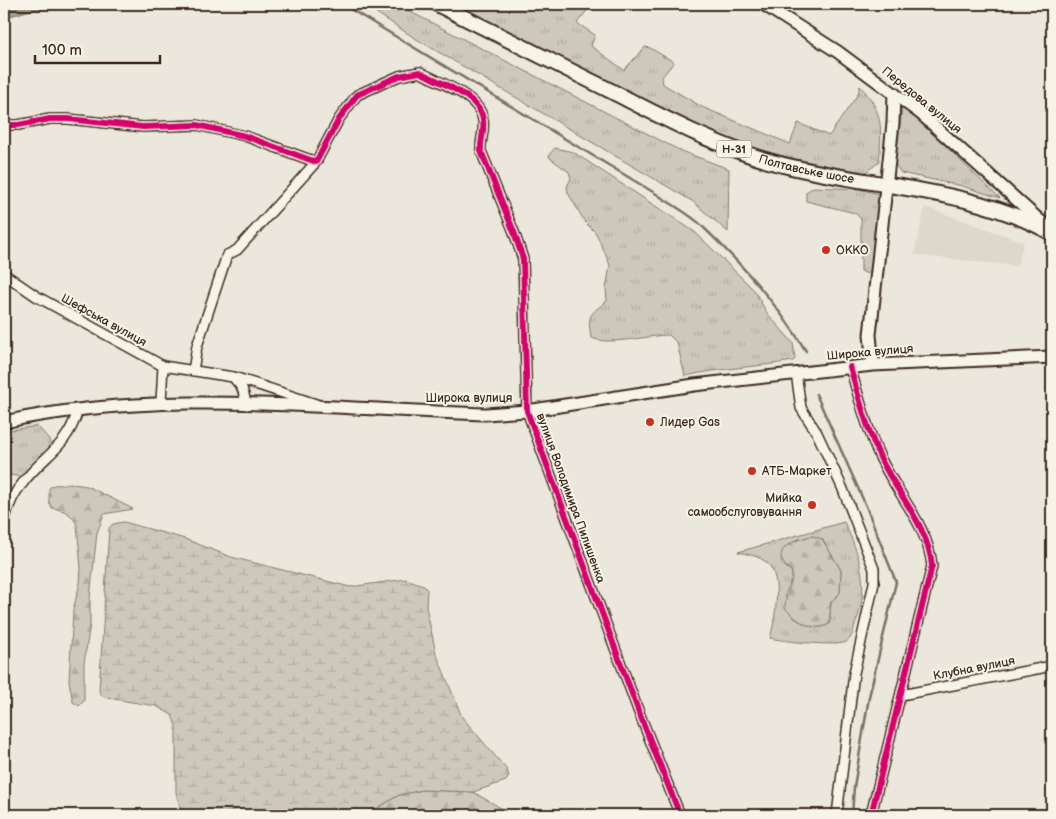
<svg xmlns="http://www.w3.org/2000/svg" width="1056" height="819" viewBox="0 0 1056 819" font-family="'Balsamiq Sans',sans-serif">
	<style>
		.built { fill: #ddd7cc }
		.grass { fill: url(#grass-tufts); stroke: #84796d; fill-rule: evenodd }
		.forest { fill: url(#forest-firs); stroke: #84796d }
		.wetland { fill: url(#wetland-marsh); stroke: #84796d }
		.water { fill: url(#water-rules); stroke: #7c7064 }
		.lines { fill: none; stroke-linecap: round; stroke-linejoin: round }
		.stream { stroke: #7c7064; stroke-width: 2.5 }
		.street-casing { stroke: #3b2a1e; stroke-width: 12 }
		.secondary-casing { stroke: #3b2a1e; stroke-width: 15 }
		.primary-casing { stroke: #3b2a1e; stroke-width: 18 }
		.street { stroke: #f7f3e8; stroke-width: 9 }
		.secondary { stroke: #f7f3e8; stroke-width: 11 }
		.primary { stroke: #f7f3e8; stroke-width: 14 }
		.cycleway-casing { stroke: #f7f3e8; stroke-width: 9 }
		.cycleway { stroke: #d6006c; stroke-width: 6 }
		.poi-dot { fill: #c8321e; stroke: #f7f3e8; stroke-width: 2 }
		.labels { text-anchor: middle; stroke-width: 4; stroke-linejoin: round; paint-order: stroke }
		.shield { fill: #f7f3e8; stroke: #73665b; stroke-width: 1 }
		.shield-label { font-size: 11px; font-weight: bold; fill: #3b2a1e }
		.street-label { font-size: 12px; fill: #3b2a1e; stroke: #f7f3e8 }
		.poi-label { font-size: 12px; fill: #3b2a1e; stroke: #f7f3e8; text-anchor: start }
	</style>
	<defs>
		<pattern id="grass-tufts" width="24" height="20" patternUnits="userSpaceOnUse" patternTransform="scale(1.25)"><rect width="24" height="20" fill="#cec8bc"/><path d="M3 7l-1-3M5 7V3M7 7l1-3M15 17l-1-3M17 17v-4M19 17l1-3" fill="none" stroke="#b2aca1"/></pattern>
		<pattern id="forest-firs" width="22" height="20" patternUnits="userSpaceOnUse" patternTransform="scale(1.25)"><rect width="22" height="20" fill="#cec8bc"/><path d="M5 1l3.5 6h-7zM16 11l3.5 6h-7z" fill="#b2aca1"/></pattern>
		<pattern id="wetland-marsh" width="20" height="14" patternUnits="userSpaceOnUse" patternTransform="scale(1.25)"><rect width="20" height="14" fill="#cec8bc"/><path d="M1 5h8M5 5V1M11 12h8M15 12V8" fill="none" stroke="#b2aca1"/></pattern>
		<pattern id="water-rules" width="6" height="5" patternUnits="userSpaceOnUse" patternTransform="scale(1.25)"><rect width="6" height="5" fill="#a89f93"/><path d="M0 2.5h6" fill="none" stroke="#8a8277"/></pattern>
	</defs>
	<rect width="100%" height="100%" fill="#ece7dc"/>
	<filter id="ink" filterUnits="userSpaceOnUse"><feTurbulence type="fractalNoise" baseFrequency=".02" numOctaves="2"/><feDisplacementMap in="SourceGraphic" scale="10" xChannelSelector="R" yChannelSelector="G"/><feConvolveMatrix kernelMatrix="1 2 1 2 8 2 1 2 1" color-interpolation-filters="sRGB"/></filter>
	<g filter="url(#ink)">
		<path class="built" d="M925,207L1024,242L1017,266L914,255Z"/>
		<path class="grass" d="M363,4H395L681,151L729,169L728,232L692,201L413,37Z
			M454,4H583L589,8L577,23L595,35L591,46L624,70L645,47L650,48L674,62L662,77L663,84L702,107L790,144L798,123L829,136L858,94L860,86C884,111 882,130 879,162L863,174L774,154L722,136L672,114Z
			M902,109H906C939,137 967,169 1000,198L962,186L901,173L895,164Z
			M555,148L573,152L695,232L754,290L767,313L793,343L795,359L793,361C757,367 721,368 685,376L677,343L669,335C650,335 604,347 591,337C587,315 590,314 607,301L606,289L610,265L596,233L585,222L568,193L567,187L571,178L569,172L550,158L549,155Z
			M814,187L859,189L879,194C886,209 877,218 875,233C873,245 873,257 872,270L867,274L861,271V219L855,213L806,201V192Z
			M37,426L49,439L51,448L22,477L4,474V431Z
			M844,522C860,555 870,586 856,622C853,629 853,638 846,642C839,647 781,641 770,638C775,621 783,576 767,563C760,556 747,554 738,552ZM812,536L822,539L841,570L840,593L831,602L829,624C817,632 805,624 794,618L785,595L792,578V572L782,564L781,558L795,540Z"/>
		<path class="forest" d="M73,484L87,486L133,509L104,514L97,533L90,598V624L84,663V701L79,706L73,702L69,681L73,610L80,583L81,568L77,525C72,513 64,510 52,508L49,502V488L54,485Z
			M812,536L822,539L841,570L840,593L831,602L829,624C813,634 795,619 785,608C785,595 793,584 792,572C767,551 790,541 812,536Z
			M422,790L473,792L513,815H366L399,795Z"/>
		<path class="wetland" d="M124,522L185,539L231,557L350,587L406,579L423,585L427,590L426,607L436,653L462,717L507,770L509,776L506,781L473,792L422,790L399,795L366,815H182L176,792V726L172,715L156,706L108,698L102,696L99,691L109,528L113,524Z"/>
		<path class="water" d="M4,4H73L27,11L4,18Z"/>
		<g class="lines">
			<path class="stream" d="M342,4L658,195C672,205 690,214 702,226C740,262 779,307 806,351
				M816,394L866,506L896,582L869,697L854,787L852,815"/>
			<g class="street-casing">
				<path id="street" d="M4,125H18L50,119H68L143,127L197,125L245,136L316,162L339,119L357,95L399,76L420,72C439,83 480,95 483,120C485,131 480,140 481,151L514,232L523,259L527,411L638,710L680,815
					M4,274L36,296L163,366L233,377L242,388L247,405
					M850,367C859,397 866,427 879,455C895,492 928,524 932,566L871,815
					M193,371L197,346L227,255L237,250L316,162
					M796,373L801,408L817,433L842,487L874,569V583L854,673L837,815
					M234,377L316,404
					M161,402L163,366
					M4,523C7,510 13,494 22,484C43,455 67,449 78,410
					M901,695L1052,666"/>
			</g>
			<g class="secondary-casing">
				<path id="secondary" d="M763,4L838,52L920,113L1047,227
					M873,365L870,335L893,123L894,93
					M4,422C162,388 326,409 486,414L527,411L694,385L873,365L1052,357"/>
			</g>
			<g class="primary-casing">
				<g id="primary">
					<path id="s1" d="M437,4C496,33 554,63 613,92C664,118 716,146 772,162C865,188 965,185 1052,233"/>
				</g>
			</g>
			<use href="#street" class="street"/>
			<use href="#secondary" class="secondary"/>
			<use href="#primary" class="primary"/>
			<g class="cycleway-casing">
				<path id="cycleway" d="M4,125H18L50,119H68L143,127L197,125L245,136L316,162L339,119L357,95L399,76L420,72C439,83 480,95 483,120C485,131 480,140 481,151L514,232L523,259L527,411L638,710L680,815
					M850,367C859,397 866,427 879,455C895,492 928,524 932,566L871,815"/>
			</g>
			<use href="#cycleway" class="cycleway"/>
		</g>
	</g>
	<g class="poi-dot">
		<circle cx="826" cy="250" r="5"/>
		<circle cx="650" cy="422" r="5"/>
		<circle cx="752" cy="471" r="5"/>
		<circle cx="812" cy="505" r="5"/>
	</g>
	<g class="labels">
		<rect class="shield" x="716.5" y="140.5" width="35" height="17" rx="4"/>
		<g class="shield-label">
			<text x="734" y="153">Н-31</text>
		</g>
		<g class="street-label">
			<text transform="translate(922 100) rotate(39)" y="4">Передова вулиця</text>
			<text dy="4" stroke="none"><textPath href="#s1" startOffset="406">Полтавське шосе</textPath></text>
			<text transform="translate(104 320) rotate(29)" y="4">Шефська вулиця</text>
			<text transform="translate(870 352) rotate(-5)" y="4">Широка вулиця</text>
			<text x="469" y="402">Широка вулиця</text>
			<text transform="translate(571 498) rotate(70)" y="4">вулиця Володимира Пилишенка</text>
			<text transform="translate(974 668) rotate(-11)" y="4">Клубна вулиця</text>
		</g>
		<g class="poi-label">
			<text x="836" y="254">ОККО</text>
			<text x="660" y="426">Лидер Gas</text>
			<text x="762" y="475">АТБ-Маркет</text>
			<text x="802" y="502" text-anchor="end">Мийка<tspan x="802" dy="14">самообслуговування</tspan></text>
		</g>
	</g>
	<rect width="1056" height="819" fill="none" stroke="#f7f3e8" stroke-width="20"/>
	<rect x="10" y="10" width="1036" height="799" fill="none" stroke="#3b2a1e" stroke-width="2" filter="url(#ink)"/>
	<path d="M35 55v8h125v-8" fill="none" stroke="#3b2a1e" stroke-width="2.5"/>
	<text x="42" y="55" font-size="15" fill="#3b2a1e" stroke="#f7f3e8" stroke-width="4" paint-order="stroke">100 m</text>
</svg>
